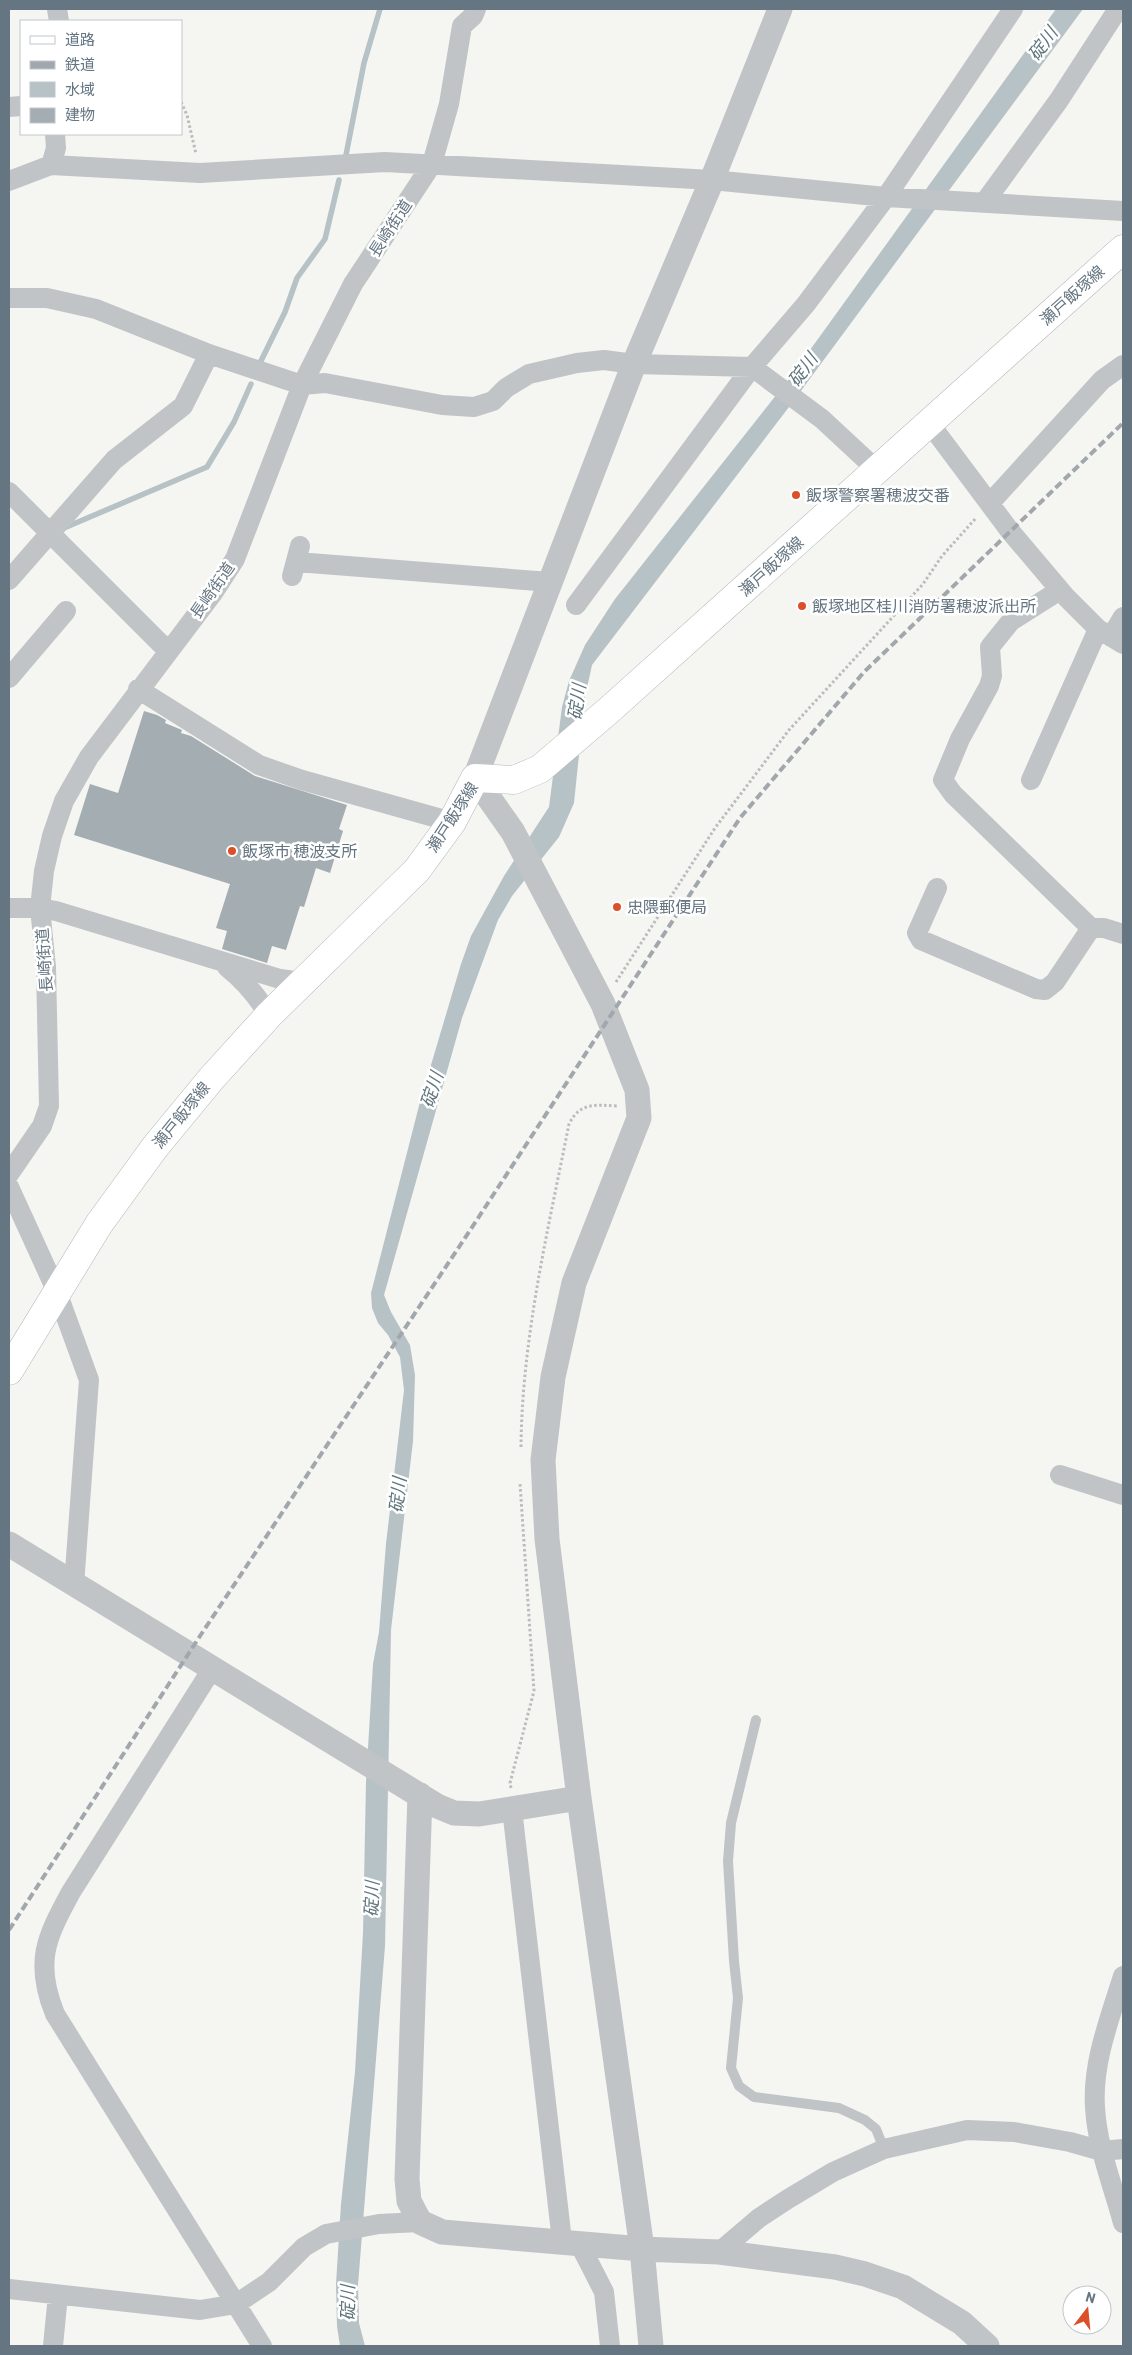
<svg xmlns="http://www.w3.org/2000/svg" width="1132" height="2355" viewBox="0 0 1132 2355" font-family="Barlow,'Noto Sans JP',sans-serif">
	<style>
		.water { fill: #b6c2c6 }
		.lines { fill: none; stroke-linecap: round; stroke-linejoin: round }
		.stream { stroke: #b6c2c6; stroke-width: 5.5 }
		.building { fill: #a4adb2 }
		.secondary-casing { stroke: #b0b6ba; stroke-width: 29 }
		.path { stroke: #babcbe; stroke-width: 3; stroke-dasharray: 2.5 2.5; stroke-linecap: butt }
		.service { stroke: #c0c4c7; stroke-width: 10 }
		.minor { stroke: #c0c4c7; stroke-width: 20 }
		.tertiary { stroke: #c0c4c7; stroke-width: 25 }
		.secondary { stroke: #fff; stroke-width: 28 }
		.rail { stroke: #a1a7ac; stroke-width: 4; stroke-dasharray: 8 4; stroke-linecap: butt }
		.poi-dot { fill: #db4f2a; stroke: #fff; stroke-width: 2 }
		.labels { text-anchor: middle; stroke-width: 5; stroke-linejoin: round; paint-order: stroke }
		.street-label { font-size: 16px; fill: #657581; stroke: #fff }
		.poi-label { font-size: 16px; fill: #657581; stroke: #fff; text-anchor: start }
		.water-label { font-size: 18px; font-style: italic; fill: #60777e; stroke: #fff }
	</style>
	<rect width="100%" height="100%" fill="#f5f5f1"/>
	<path class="water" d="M1056,9H1083L789,407L592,665L585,697L574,803L559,837L512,896L498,920L462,1018L384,1295L391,1312L410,1345L415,1375L413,1441L391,1630L385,1946L358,2285L359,2323L365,2346H340L337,2326L336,2284L341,2204L355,2072L363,1933L366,1782L373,1664L379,1632L386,1544L404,1390L400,1357L388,1335L378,1323L372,1308L371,1293L420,1102L461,964L471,936L504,876L549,807L562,707L569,681L585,645L615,599L792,375Z"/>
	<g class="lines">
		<path class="stream" d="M345,160L364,63L380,9
			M258,367L285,312L297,278L325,239L339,180
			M64,528L207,467L234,422L251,384"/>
	</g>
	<path class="building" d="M144,711L157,715L166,720L165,723L182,730L181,733L191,736L255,776L347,805L339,829L343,831L330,873L316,868L304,907L300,906L286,950L272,946L267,963L222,949L227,931L216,928L230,884L74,835L90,784L118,793Z"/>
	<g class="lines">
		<g class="secondary-casing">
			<path id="secondary" d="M9,1371L99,1224L155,1147L211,1079L269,1015L417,870L452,822L475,778L514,780L540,769L608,711L1123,249"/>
		</g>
		<path class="path" d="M181,102L187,115L196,154
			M616,982L715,828L789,730L923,584L942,556L976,518
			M521,1447C522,1338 548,1230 569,1124C580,1102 595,1105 617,1106
			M511,1788L510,1783L534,1691L520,1483"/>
		<path class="service" d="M756,1720L731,1823L728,1861L734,1961L738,1998L731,2068L739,2086L754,2097L839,2108L865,2120L876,2129L884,2149"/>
		<path class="minor" d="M57,9L59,21
			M9,107L21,106
			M51,165L56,148L55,134
			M9,181L51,165L200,173L385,162L712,180L886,197L1123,211
			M984,203L1059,100L1118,9
			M9,298H47L96,309L209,354L302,385L325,383L442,405L474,407L493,401L506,388L529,374L577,363L604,360L634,364L752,367L822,419L878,471
			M930,424L1010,531L1065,596L1098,629L1123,644
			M9,492L168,651
			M990,503L1102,380L1123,365
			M297,562L550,582
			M292,576L300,546
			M9,580L114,460L183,406L209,354
			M1060,590L1011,621L990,647L992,676L989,686L960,739L943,780L953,794L1091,928
			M576,605L752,367L806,304L886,197L1013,9
			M1111,637L1123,617
			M9,678L66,611
			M138,689L259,765L302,780L452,822
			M1031,780L1098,629
			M937,888L917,933L921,940L1036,989L1045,990L1055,982L1091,928H1104L1123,934
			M9,908H40L56,911L280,979L295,981L307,979
			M227,967C245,981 257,996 269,1015
			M9,1174L42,1126L49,1106L46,967L40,908L44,871L52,836L64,801L89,757L213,593L235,559L302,385L353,284L432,164L449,104L462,26L473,16L476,9
			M9,1187L57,1292L89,1380L74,1585
			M1060,1475L1123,1495
			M212,1669L71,1892C46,1938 34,1962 55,2014L262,2346
			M512,1809L562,2241
			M1123,1976C1110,2018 1092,2063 1095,2107C1097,2147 1113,2185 1123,2223
			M579,2243L604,2292L610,2346
			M719,2252L759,2218L788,2199L833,2172L884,2149L967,2130L1014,2132L1070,2142L1102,2151L1123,2149
			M9,2289L200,2310L236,2304L269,2282L304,2247L326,2234L379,2224L420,2222
			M53,2346L58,2295"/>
		<path class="tertiary" d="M9,1544L437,1806L454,1813L479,1814L579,1798
			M420,1795L407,2179L409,2201L420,2222L442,2232L642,2249L719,2252L835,2267L865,2274L903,2287L962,2323L987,2346
			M651,2346L642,2249L579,1798L547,1539L543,1460L553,1377L574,1283L639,1118L637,1090L603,1004L513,832L475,778L634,364L712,180L780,9"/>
		<use href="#secondary" class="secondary"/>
		<path class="rail" d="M9,1930L200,1636L463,1241L740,818L864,672L1123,423"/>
	</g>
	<g class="poi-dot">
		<circle cx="796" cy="495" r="5"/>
		<circle cx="802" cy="606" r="5"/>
		<circle cx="232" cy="851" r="5"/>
		<circle cx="617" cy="907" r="5"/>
	</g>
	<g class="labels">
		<g class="street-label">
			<text transform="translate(390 228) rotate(-57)" y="6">長崎街道</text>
			<text transform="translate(1072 295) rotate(-42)" y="6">瀬戸飯塚線</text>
			<text transform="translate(771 566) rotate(-42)" y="6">瀬戸飯塚線</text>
			<text transform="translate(212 590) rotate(-55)" y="6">長崎街道</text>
			<text transform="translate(452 817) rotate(-57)" y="6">瀬戸飯塚線</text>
			<text transform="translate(44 960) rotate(-94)" y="6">長崎街道</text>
			<text transform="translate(181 1115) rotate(-51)" y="6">瀬戸飯塚線</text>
		</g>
		<g class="poi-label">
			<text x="806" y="501">飯塚警察署穂波交番</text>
			<text x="812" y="612">飯塚地区桂川消防署穂波派出所</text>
			<text x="242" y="857">飯塚市 穂波支所</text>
			<text x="627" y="913">忠隈郵便局</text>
		</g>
		<g class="water-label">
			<text transform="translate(1043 44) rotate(-54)" y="6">碇川</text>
			<text transform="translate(803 370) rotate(-54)" y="6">碇川</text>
			<text transform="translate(577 702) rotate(-82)" y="6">碇川</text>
			<text transform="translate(432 1090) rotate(-72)" y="6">碇川</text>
			<text transform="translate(398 1495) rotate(-84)" y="6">碇川</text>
			<text transform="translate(372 1899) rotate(-88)" y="6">碇川</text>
			<text transform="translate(348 2303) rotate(-90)" y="6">碇川</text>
		</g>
	</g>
	<rect width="1132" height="2355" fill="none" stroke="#657581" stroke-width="20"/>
	<rect x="20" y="20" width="162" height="115" fill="#ffffff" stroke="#c1c8cd"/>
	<rect x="30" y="36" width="25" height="8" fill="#ffffff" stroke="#c1c8cd"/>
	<text x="65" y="45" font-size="15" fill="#657581">道路</text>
	<rect x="30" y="61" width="25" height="8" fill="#a1a7ac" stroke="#c1c8cd"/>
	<text x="65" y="70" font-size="15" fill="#657581">鉄道</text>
	<rect x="30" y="82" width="25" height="15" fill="#b6c2c6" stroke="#c1c8cd"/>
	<text x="65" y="95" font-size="15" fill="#657581">水域</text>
	<rect x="30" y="108" width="25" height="15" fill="#a4adb2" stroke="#c1c8cd"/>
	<text x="65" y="120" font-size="15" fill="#657581">建物</text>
	<g transform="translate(1087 2310) rotate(16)"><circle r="24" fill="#ffffff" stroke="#c1c8cd"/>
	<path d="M0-4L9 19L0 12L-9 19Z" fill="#db4f2a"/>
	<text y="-8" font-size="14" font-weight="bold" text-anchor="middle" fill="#657581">N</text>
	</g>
</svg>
